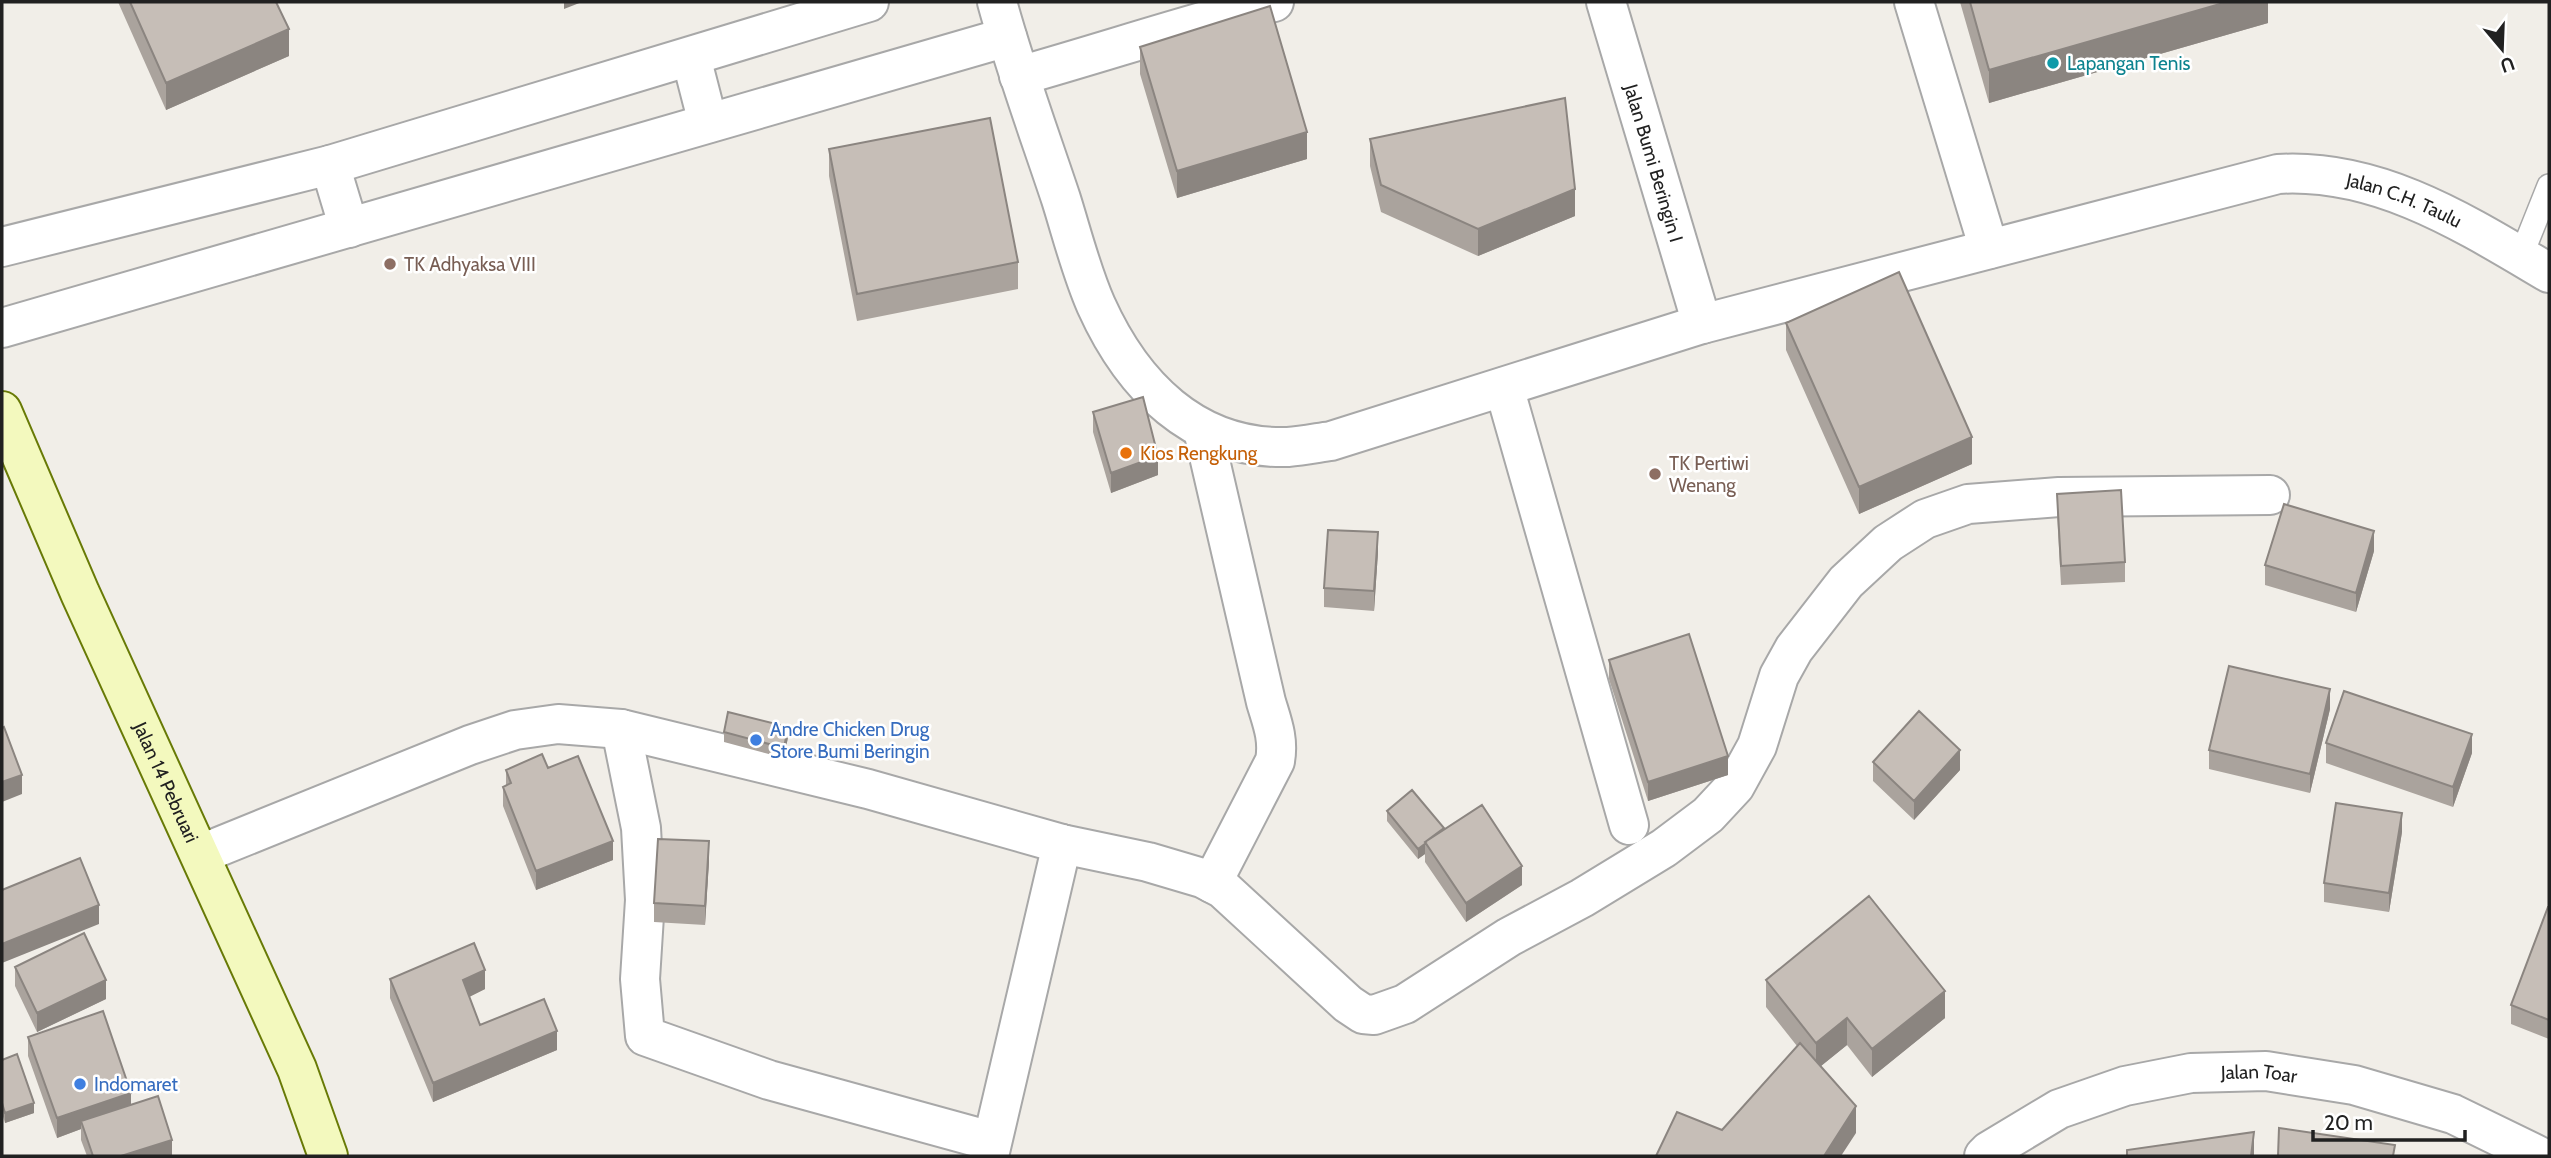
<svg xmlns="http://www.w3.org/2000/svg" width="2551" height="1158" viewBox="0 0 2551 1158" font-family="Cabin,sans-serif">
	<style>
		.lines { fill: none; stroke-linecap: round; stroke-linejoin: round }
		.service-casing { stroke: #a8a8a8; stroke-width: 26 }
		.minor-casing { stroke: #a8a8a8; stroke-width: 42 }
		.tertiary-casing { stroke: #a8a8a8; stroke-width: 42 }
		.secondary-casing { stroke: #687a06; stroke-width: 42 }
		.service { stroke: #fff; stroke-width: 23 }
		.minor { stroke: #fff; stroke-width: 38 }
		.tertiary { stroke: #fff; stroke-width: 38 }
		.secondary { stroke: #f3f9be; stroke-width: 38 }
		.wall { fill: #aaa39d }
		.shaded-wall { fill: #8b8580 }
		.building { fill: #c6beb7; stroke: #8b8580; stroke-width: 2 }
		.culture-dot { fill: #0f9aa8; stroke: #fff; stroke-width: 2.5 }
		.education-dot { fill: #8d6e63; stroke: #fff; stroke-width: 2.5 }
		.food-dot { fill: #e8710a; stroke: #fff; stroke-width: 2.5 }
		.shop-dot { fill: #3f7fe0; stroke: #fff; stroke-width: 2.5 }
		.labels { text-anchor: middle; stroke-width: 5; stroke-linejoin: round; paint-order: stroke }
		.culture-label { font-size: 19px; fill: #0d838f; stroke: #fff; text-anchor: start }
		.street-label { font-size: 19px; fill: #212121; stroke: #fff }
		.education-label { font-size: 19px; fill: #785e54; stroke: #fff; text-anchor: start }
		.food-label { font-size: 19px; fill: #c56008; stroke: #fff; text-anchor: start }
		.shop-label { font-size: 19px; fill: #366cbe; stroke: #fff; text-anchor: start }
	</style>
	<rect width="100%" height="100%" fill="#f1eee8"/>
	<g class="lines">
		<g class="service-casing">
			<path id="service" d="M2521,256L2549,186"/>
		</g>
		<g class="minor-casing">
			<g id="minor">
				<path id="s1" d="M1606,2L1702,324"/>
				<path d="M1914,2L1989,249"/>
				<path d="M1019,76C1104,52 1188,24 1274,2"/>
				<path d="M1504,387L1629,825"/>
				<path d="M1203,430L1266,702C1272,722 1279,739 1275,761L1212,883"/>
				<path d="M621,729L641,828L645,900L640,979L645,1036L769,1080L991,1141"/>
				<path d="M201,854L470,745L515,730L558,724L621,729L868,789L1062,844L1148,862L1202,878L1223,889L1348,1004L1363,1014L1374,1015L1405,1004L1509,937L1582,898L1664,848L1708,815L1735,786L1757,746L1779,676L1794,649L1846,582L1888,543L1925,519L1968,504L2059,497L2270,495"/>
				<path d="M989,1156L1062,844"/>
			</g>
		</g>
		<g class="tertiary-casing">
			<g id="tertiary">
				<path id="s2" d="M997,2C1015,68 1039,133 1061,199C1072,234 1081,271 1096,305C1132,385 1194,450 1288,447C1302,446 1317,443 1331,441L1702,324L2278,174C2379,168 2466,224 2549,273"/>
				<path d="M691,57L708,123"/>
				<path d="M330,165L349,228"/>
				<path d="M2,247L330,165L869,2"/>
				<path d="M2,328L1007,37"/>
				<path id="s3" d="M1984,1156L1989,1151L2059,1109L2125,1086L2191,1073L2266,1071L2354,1085L2453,1114L2539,1156"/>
			</g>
		</g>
		<g class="secondary-casing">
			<g id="secondary">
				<path id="s4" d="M2,411L80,593L297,1069L328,1156"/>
			</g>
		</g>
		<use href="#service" class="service"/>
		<use href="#minor" class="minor"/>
		<use href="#tertiary" class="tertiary"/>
		<use href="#secondary" class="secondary"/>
	</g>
	<path class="wall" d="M118,2H276L289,56L166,110Z
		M1960,2H2268V23L1989,103Z
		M1140,47L1307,159L1177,198L1140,74Z
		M1370,139L1575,216L1478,256L1381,212L1370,166Z
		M829,149L1018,262V289L857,321L829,176Z
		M1786,323L1972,464L1859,514L1786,350Z
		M1093,412L1158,475L1111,493L1093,432Z
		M2057,494L2125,562V582L2061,585L2057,513Z
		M2374,551L2356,612L2265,585V565Z
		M1378,552L1374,611L1324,607V588Z
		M1609,660L1728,775L1648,801L1609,679Z
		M2330,709L2310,793L2209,769V750Z
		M724,732L788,737L784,758L724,742Z
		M2326,743L2472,753L2453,807L2326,763Z
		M1873,762L1960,770L1914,820L1873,781Z
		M548,768L613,860L536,890L503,806V787L506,785V770Z
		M1387,811L1444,830L1522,885L1466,922L1425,862V854L1418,859L1387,821Z
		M2402,832L2389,912L2324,902V883Z
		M709,861L705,925L654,922V903Z
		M2549,907V1039L2511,1024V1005Z
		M15,967L106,999L37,1032L15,986Z
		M390,979L485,989L469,997L480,1025L557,1050L433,1102L390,998Z
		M1766,980L1945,1018L1872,1077L1847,1045L1821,1066L1856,1133L1722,1130L1797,1046L1766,1007Z
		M28,1037L131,1105L172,1156H87L81,1140V1129L57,1138L28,1056Z
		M2,1060L34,1113L5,1123L2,1113Z"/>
	<path class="shaded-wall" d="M564,2H582L564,9Z
		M2227,2H2268V23L1989,103V70Z
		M289,29V56L166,110V83Z
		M1307,132V159L1177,198V171Z
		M1575,189V216L1478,256V229Z
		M1972,437V464L1859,514V487Z
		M1158,456V475L1111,493V473Z
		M2374,531V551L2356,612V593Z
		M1378,532V552L1374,611V591Z
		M2330,689V709L2310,793V774Z
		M788,727V737L784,758V748Z
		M2472,734V753L2453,807V787Z
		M1960,750V770L1914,820V801Z
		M1728,756V775L1648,801V782Z
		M22,775V794L2,802V782Z
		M2402,813V832L2389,912V893Z
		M613,841V860L536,890V871Z
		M709,841V861L705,925V906Z
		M1425,844V854L1418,859V849Z
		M1522,866V885L1466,922V903Z
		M99,905V924L2,963V944Z
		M485,970V989L463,1000V980Z
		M106,980V999L37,1032V1013Z
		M1945,991V1018L1872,1077V1049Z
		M1847,1018V1045L1816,1070V1043Z
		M557,1031V1050L433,1102V1083Z
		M131,1093V1112L81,1121V1129L57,1138V1118Z
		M34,1103V1113L5,1123V1113Z
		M1856,1106V1133L1841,1156H1824Z
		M2254,1132V1156H2251Z
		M172,1140V1156H121Z"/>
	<path class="building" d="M130,2H276L289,29L166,83Z
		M1970,2H2227L1989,70Z
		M1270,6L1307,132L1177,171L1140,47Z
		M1565,98L1575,189L1478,229L1381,185L1370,139Z
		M990,118L1018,262L857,294L829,149Z
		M1899,272L1972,437L1859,487L1786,323Z
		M1143,397L1158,456L1111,473L1093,412Z
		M2121,490L2125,562L2061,566L2057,494Z
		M2284,504L2374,531L2356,593L2265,565Z
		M1328,530L1378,532L1374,591L1324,588Z
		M1689,634L1728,756L1648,782L1609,660Z
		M2229,666L2330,689L2310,774L2209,750Z
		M2344,691L2472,734L2453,787L2326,743Z
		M1919,711L1960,750L1914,801L1873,762Z
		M728,712L788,727L784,748L724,732Z
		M4,727L22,775L2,782V728Z
		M542,754L548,768L578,756L613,841L536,871L503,787L511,783L506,770Z
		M1412,790L1444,828L1425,842L1426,843L1418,849L1387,811Z
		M2336,803L2402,813L2389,893L2324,883Z
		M1482,805L1522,866L1466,903L1425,842Z
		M658,839L709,841L705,906L654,903Z
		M80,858L99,905L2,944V890Z
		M1869,896L1945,991L1872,1049L1847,1018L1816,1043L1766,980Z
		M2548,907H2549V1020L2511,1005Z
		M84,933L106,980L37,1013L15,967Z
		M474,943L485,970L463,980L480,1025L544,999L557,1031L433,1083L390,979Z
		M103,1011L131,1093L57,1118L28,1037Z
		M1800,1043L1856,1106L1824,1156H1656L1677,1112L1722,1130Z
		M17,1054L34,1103L5,1113L2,1103V1060Z
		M158,1096L172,1140L121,1156H93L81,1121Z
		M2279,1128L2395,1145L2393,1156H2278Z
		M2254,1132L2251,1156H2127V1150Z"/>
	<circle class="culture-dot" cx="2053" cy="63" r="7"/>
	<g class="education-dot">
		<circle cx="390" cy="264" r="7"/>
		<circle cx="1655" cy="474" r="7"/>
	</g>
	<circle class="food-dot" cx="1126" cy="453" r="7"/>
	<g class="shop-dot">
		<circle cx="756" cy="740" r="7"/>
		<circle cx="80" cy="1084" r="7"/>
	</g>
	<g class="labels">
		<g class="culture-label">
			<text x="2067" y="70">Lapangan Tenis</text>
		</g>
		<g class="street-label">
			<text dy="7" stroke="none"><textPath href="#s1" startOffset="168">Jalan Bumi Beringin I</textPath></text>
			<text dy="7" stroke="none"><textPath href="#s2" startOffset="1731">Jalan C.H. Taulu</textPath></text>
			<text dy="7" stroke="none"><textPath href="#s4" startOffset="406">Jalan 14 Pebruari</textPath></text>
			<text dy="7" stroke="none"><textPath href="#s3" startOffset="294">Jalan Toar</textPath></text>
		</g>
		<g class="education-label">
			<text x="404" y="271">TK Adhyaksa VIII</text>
			<text x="1669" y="470">TK Pertiwi<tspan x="1669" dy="22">Wenang</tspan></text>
		</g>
		<g class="food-label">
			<text x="1140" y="460">Kios Rengkung</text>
		</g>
		<g class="shop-label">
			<text x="770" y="736">Andre Chicken Drug<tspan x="770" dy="22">Store Bumi Beringin</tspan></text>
			<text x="94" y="1091">Indomaret</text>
		</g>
	</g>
	<rect width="2551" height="1158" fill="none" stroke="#212121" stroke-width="7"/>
	<g transform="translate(2502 49) rotate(161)" stroke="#ffffff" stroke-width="5" paint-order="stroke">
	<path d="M0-5L12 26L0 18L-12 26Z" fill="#212121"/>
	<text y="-10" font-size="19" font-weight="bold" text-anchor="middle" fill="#212121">U</text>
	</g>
	<path d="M2313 1130v10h152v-10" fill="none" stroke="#212121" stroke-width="3.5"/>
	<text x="2324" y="1130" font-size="21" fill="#212121" stroke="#ffffff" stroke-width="5" paint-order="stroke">20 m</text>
</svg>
